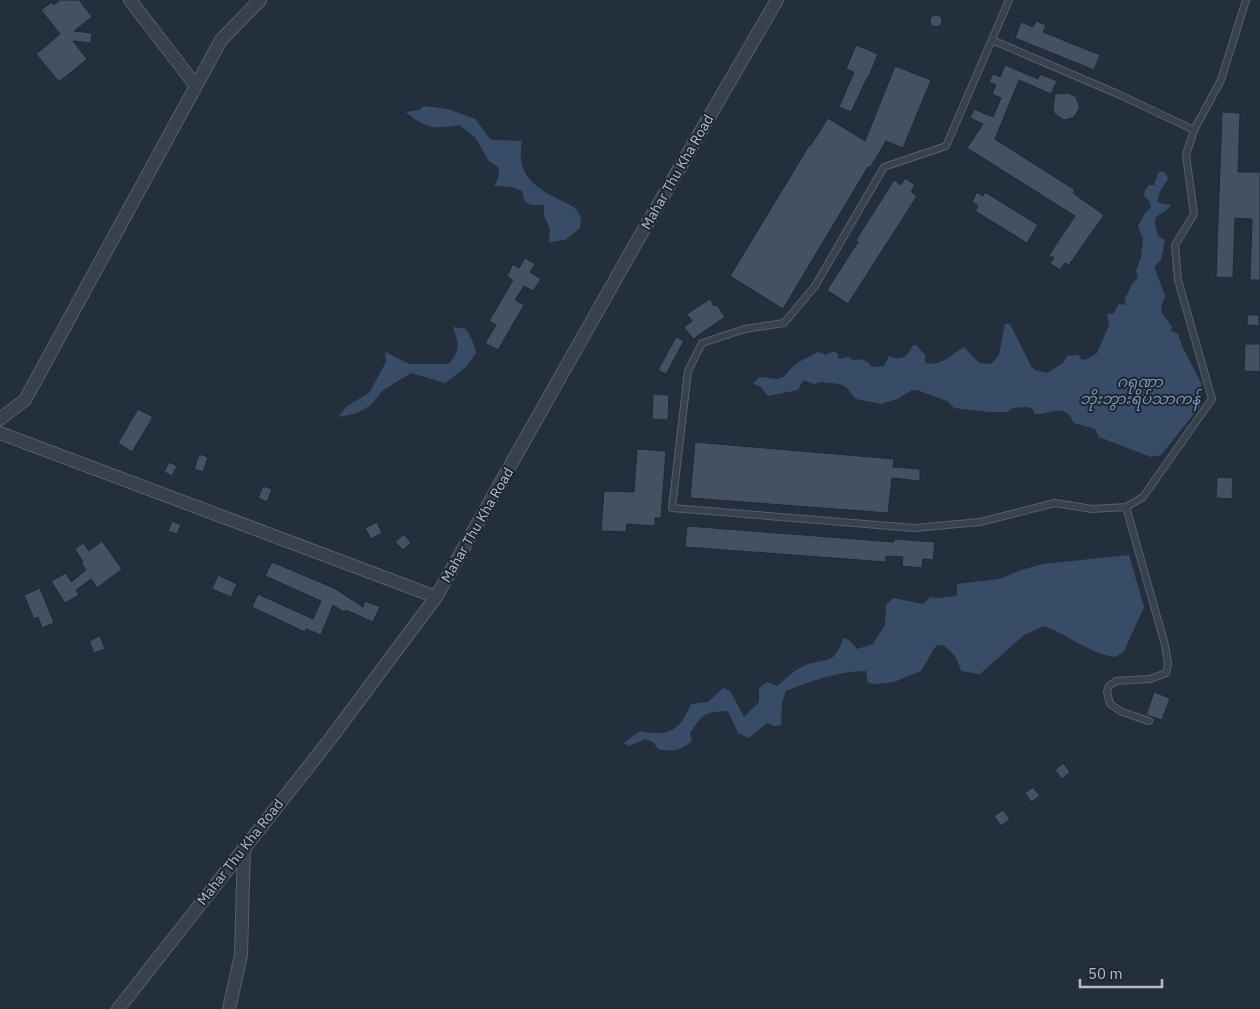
<svg xmlns="http://www.w3.org/2000/svg" width="1260" height="1009" viewBox="0 0 1260 1009" font-family="'IBM Plex Sans','Noto Sans Myanmar',sans-serif">
	<style>
		.water { fill: #394c67 }
		.building { fill: #455162; stroke: #1f2835 }
		.lines { fill: none; stroke-linecap: round; stroke-linejoin: round }
		.service-casing { stroke: #565f6c; stroke-width: 8 }
		.minor-casing { stroke: #565f6c; stroke-width: 14 }
		.service { stroke: #38414e; stroke-width: 6 }
		.minor { stroke: #38414e; stroke-width: 12 }
		.labels { text-anchor: middle; stroke-width: 4; stroke-linejoin: round; paint-order: stroke }
		.street-label { font-size: 14px; fill: #b4bcc9; stroke: #1d2633 }
		.water-label { font-size: 15px; font-style: italic; fill: #7c92b1; stroke: #1d2633 }
	</style>
	<rect width="100%" height="100%" fill="#242f3e"/>
	<path class="water" d="M424,106L448,109L475,119L491,140L522,141C516,174 532,186 560,200C568,204 577,207 580,216C582,219 580,224 580,228L565,240L549,242L550,229L544,216V205H532L525,202L522,191L512,187L494,186L498,179L499,168L489,161L475,137L459,125C435,129 425,129 406,112L419,110Z
		M1162,171L1166,174L1168,179L1160,191L1157,202L1159,203L1171,205C1160,220 1150,209 1158,236L1165,240L1161,260L1155,266V269L1165,296L1161,307L1162,313L1172,327L1171,331L1178,334L1182,346L1201,383L1202,400L1201,405L1161,455L1151,457L1099,437L1095,429L1074,423C1072,421 1072,419 1070,416C1062,405 1046,415 1035,414L1032,408L1025,407L1013,408L1007,412H990L954,408L947,401L917,390H912L897,399L881,404L856,399L846,387L839,384L821,382L814,384L803,380L798,390L768,396L760,386L753,384L759,377L777,379L784,377C798,359 801,362 818,352L826,355L834,351L838,354V359L847,357L851,358L852,360C861,359 866,359 872,367L884,366L889,356C901,362 908,356 913,345H916L925,355V363C941,367 951,355 964,347L979,363L991,364L999,355L1005,324H1010L1031,366L1035,370L1047,373L1063,363L1067,356L1079,355L1080,359L1084,360L1090,358L1097,353L1109,325L1107,313L1113,314L1119,304L1124,305L1126,300L1125,298L1133,283L1138,278L1136,271L1141,257L1143,239L1138,226L1145,213L1151,207L1149,201L1144,196L1145,190L1149,185H1154L1158,173Z
		M453,327L466,329L473,342L476,353L466,367L445,383L411,373L382,391L371,405L357,413L338,417L347,406L369,393L386,362L385,352L409,364H449C461,349 459,345 453,327Z
		M1129,555L1144,607L1124,651L1116,657C1090,654 1069,635 1044,626L1024,635L980,674L961,671C958,659 953,652 943,645L936,646L921,671L894,682L875,684L868,683L866,671C838,671 811,681 786,691L782,702L781,725L775,726L767,723L749,738L738,733L728,711C703,712 704,713 690,733L692,741C679,751 674,752 658,749L653,742L645,739L629,746L624,743L640,731C670,737 679,731 691,704L708,702L723,688L730,691L744,717L759,702V688L767,682L777,686C785,680 793,671 802,667C823,656 834,669 843,638L849,640L857,649L873,644L885,625L886,605L893,598L923,604L930,597L936,598L957,596V584L1000,579L1021,570L1043,564Z"/>
	<path class="building" d="M60,0H79L92,17L74,31L92,33L91,43L73,41L87,59L59,82L36,54L60,34L41,10L52,2L54,5Z
		M930 21a6 6 0 1 1 12 0a6 6 0 1 1-12 0Z
		M1036,21L1046,25L1043,32L1100,55L1094,70L1015,38L1021,22L1033,27Z
		M856,45L878,54L868,78H867L851,112L839,107L854,72L846,69Z
		M1005,65L1038,79L1040,74L1057,81L1051,94L1019,80L995,139L1075,190L1073,193L1104,215L1069,265L1065,263L1060,270L1050,263L1054,258L1049,255L1075,216L967,148L983,124L970,118L974,109L993,117L1001,98L992,94L996,85L989,82L993,74L1000,77Z
		M895,66L931,80L903,148L886,141L870,168L868,167L783,309L730,276L810,144L811,145L828,118L865,141Z
		M1068,93L1076,97L1079,105V109L1074,117L1066,120L1062,119L1055,114L1053,110L1055,94Z
		M1222,112L1240,113L1238,172H1260V280H1250L1252,219L1235,218L1233,278L1216,277Z
		M905,178L915,185L911,192L917,196L848,304L827,290L858,242L856,240L894,180L901,185Z
		M977,192L983,196L985,192L1038,225L1027,243L975,211L978,206L972,202Z
		M525,258L535,264L530,272L541,279L533,291L524,286L515,300L524,305L498,350L485,343L496,325L489,321L513,280L507,276L513,264L519,268Z
		M710,299L714,306L717,305L725,317L693,339L684,327L692,321L687,314Z
		M1247,315H1259V326L1247,325Z
		M676,337L684,341L666,374L658,370Z
		M1245,344H1260V372L1244,371Z
		M653,394L669,395L668,420L652,419Z
		M138,409L153,417L132,452L118,443Z
		M695,442L894,459L893,467L920,469V481L892,478L888,513L690,498Z
		M637,449L666,451L661,518H655V526L627,524L626,532L601,531L604,491L634,492Z
		M199,454L208,457L203,472L194,469Z
		M169,462L177,466L172,476L164,472Z
		M1217,477L1233,478L1232,499L1216,498Z
		M263,486L272,489L267,502L258,498Z
		M172,521L181,525L177,534L168,531Z
		M377,522L382,533L371,539L365,528Z
		M687,526L894,542V539L935,542L933,560L923,559L922,568L902,566L903,557L886,556V562L685,547Z
		M404,534L411,543L403,550L395,542Z
		M102,541L122,569L97,588L91,579L76,590L79,595L65,603L51,581L66,573L71,582L86,570L81,563L83,562L75,549L83,543L89,551Z
		M272,562L334,588L363,607L365,601L380,607L373,622L346,610L344,612L333,605L321,635L306,629L305,632L252,607L258,594L313,619L321,601L265,576Z
		M218,575L237,584L231,597L212,589Z
		M40,588L54,623L42,628L38,617L34,619L24,595Z
		M100,636L105,649L94,653L89,641Z
		M1154,692L1170,698L1162,720L1146,715Z
		M1063,763L1070,772L1062,779L1055,770Z
		M1033,787L1040,796L1031,802L1025,793Z
		M1003,810L1010,819L1001,826L994,816Z"/>
	<g class="lines">
		<g class="service-casing">
			<path id="service" d="M1009,0L946,146L884,167L815,286L784,323L745,329L702,343L688,371L672,508L914,528L980,522L1055,503L1092,509L1126,507L1143,497L1212,399L1178,280L1175,245L1194,214L1186,155L1194,130L1221,80L1246,0
				M992,40L1120,95L1194,130
				M1126,507L1165,645L1168,664L1166,673L1150,679L1116,681L1109,686L1107,692L1110,704L1122,712L1149,721"/>
		</g>
		<g class="minor-casing">
			<path id="minor" d="M130,0L196,86
				M0,419L25,400L221,40L260,0
				M0,433L436,597
				M118,1009L331,738L436,597L636,243L777,0
				M229,1009L241,955L244,847"/>
		</g>
		<use href="#service" class="service"/>
		<use href="#minor" class="minor"/>
	</g>
	<g class="labels">
		<g class="street-label">
			<text transform="translate(677 172) rotate(-60)" y="5">Mahar Thu Kha Road</text>
			<text transform="translate(477 525) rotate(-60)" y="5">Mahar Thu Kha Road</text>
			<text transform="translate(240 852) rotate(-52)" y="5">Mahar Thu Kha Road</text>
		</g>
		<g class="water-label">
			<text x="1140" y="387">ဂရုဏာ<tspan x="1140" dy="17">ဘိုးဘွားရိပ်သာကန်</tspan></text>
		</g>
	</g>
	<path d="M1080 979v8h82v-8" fill="none" stroke="#b4bcc9" stroke-width="2.5"/>
	<text x="1088" y="979" font-size="15" fill="#b4bcc9" stroke="#1d2633" stroke-width="4" paint-order="stroke">50 m</text>
</svg>
